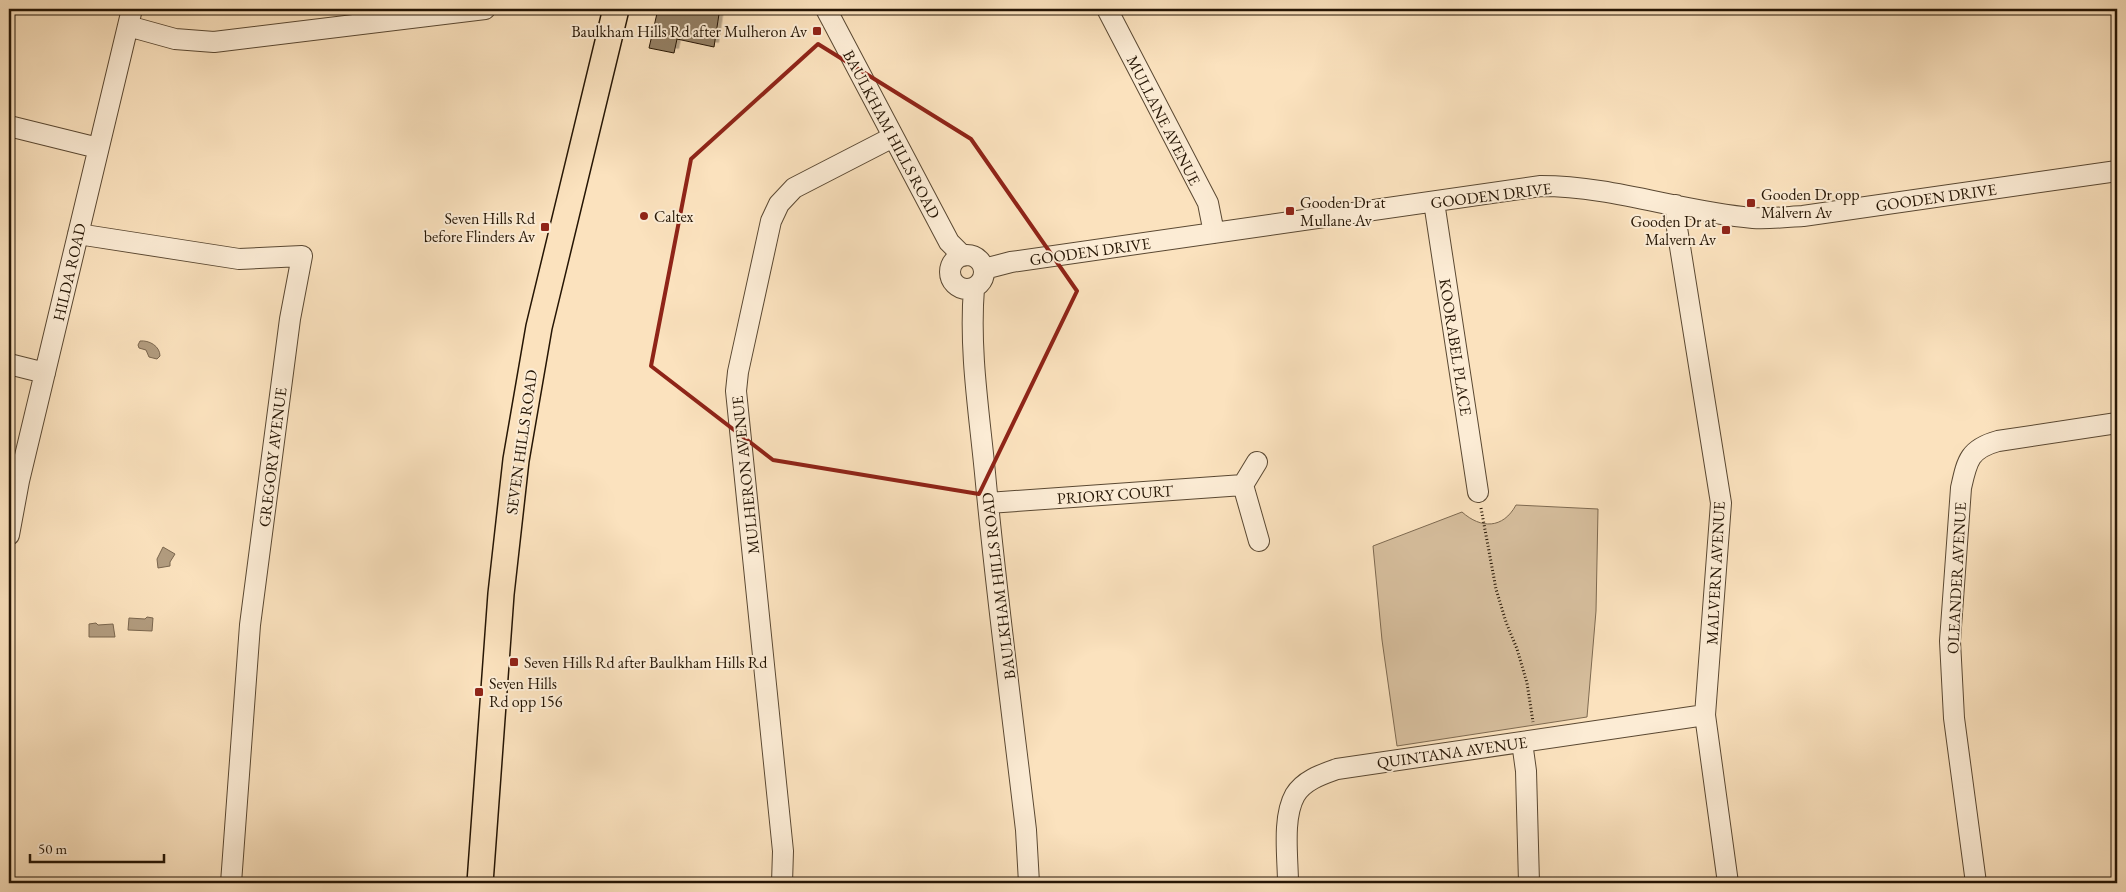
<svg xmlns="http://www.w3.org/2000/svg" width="2126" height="892" viewBox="0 0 2126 892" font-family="'EB Garamond',serif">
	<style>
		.green { fill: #d7bf9e; stroke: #7e6a51 }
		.water { fill: #b29c7f; stroke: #7a664e }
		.building { fill: #948065; stroke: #251504; filter: url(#shadow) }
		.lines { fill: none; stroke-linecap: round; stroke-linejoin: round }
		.minor-casing { stroke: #5a4832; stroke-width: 22 }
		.major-casing { stroke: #251504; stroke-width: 28 }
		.path { stroke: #251504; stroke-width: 3; stroke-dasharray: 1 2.5; stroke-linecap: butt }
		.minor { stroke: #fcecd5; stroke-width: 20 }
		.major { stroke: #fbe2be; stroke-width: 25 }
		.marked { fill: none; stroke: #8f2418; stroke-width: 4; stroke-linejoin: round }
		.poi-dot { fill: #8f2418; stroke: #fcecd5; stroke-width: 2 }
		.labels { text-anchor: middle; stroke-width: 4; stroke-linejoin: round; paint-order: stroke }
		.poi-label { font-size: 16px; fill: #251504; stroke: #fcecd5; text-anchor: start }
		.street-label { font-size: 16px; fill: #251504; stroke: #fcecd5 }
	</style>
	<defs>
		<filter id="shadow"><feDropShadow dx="4.5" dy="-4.5" stdDeviation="0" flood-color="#0004"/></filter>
	</defs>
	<rect width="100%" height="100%" fill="#fbe2be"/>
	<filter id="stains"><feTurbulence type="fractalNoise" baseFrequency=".004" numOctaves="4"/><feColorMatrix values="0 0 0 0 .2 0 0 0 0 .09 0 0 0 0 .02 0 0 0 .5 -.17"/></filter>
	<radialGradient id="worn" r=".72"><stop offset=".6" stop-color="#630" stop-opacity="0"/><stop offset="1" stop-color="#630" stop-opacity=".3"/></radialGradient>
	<path class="green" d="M1516,505L1598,509L1596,611L1587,717L1397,746L1382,640L1373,546L1462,512C1481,529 1503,529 1516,505Z"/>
	<path class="water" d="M140,341C149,340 160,346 160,356L157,359L149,357L146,350L139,348L138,345Z
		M163,547L175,554L170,562V566L158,568L157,559Z
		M147,617L153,618L152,631L128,630L129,618L145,619Z
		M96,623L98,625L113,624L115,637H89V624Z"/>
	<path class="building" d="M658,9H713L712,13L719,14L714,47L677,39L674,53L649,48Z"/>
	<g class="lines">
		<g class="minor-casing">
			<path id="minor" d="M826,9L949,242L963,256
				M1107,9L1208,203L1214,233
				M128,26L175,39L214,42L485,9
				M9,126L98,148
				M1434,202L1478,492
				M1676,205L1677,228L1721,503L1705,715L1728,883
				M78,234L239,259L302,256L290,319L250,625L231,883
				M950 272a17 17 0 1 1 34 0a17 17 0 1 1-34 0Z
				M984,269L1011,262L1541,186C1613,186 1681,212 1753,218C1769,219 1786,217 1803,216L2117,171
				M974,288C969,350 979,411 985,473C996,592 1012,711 1026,830L1029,883
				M9,364L45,373
				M1243,485L1259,541
				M988,503L1243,485L1257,462
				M9,535L19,481L132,9
				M1522,742L1526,771L1529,883
				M782,883L783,851L736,391L738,372L771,221L779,204L794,188L893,137
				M1288,883C1288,858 1282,818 1295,795C1304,780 1323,774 1337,769L1705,715
				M1976,883L1954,718L1950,641L1961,488C1967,461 1969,449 1998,441L2117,423"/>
		</g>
		<g class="major-casing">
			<path id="major" d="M480,883L501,594L516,460L539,327L616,9"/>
		</g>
		<path class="path" d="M1481,508L1496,589L1506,622L1517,649L1527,683L1533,722"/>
		<use href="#minor" class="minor"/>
		<use href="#major" class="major"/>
	</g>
	<path class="marked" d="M818,44L971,139L1077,291L979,494L773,460L651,366L691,159Z"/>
	<g class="poi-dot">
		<rect x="812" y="26" width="10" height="10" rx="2.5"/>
		<rect x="1746" y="198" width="10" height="10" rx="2.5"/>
		<rect x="1285" y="206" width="10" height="10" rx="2.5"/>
		<circle cx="644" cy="216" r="5"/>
		<rect x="540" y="222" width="10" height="10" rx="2.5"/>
		<rect x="1721" y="225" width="10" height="10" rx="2.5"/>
		<rect x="509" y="657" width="10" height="10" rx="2.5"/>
		<rect x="474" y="687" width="10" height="10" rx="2.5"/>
	</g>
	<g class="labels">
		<g class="poi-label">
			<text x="807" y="37" text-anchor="end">Baulkham Hills Rd after Mulheron Av</text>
			<text x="1761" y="200">Gooden Dr opp<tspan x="1761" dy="18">Malvern Av</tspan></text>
			<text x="1300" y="208">Gooden Dr at<tspan x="1300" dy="18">Mullane Av</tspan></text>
			<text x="654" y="222">Caltex</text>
			<text x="535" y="224" text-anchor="end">Seven Hills Rd<tspan x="535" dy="18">before Flinders Av</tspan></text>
			<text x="1716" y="227" text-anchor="end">Gooden Dr at<tspan x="1716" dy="18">Malvern Av</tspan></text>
			<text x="524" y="668">Seven Hills Rd after Baulkham Hills Rd</text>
			<text x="489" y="689">Seven Hills<tspan x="489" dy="18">Rd opp 156</tspan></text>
		</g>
		<g class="street-label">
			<text transform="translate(1164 120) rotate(63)" y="6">MULLANE AVENUE</text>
			<text transform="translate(892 134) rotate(62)" y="6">BAULKHAM HILLS ROAD</text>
			<text transform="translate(1491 195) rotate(-7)" y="6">GOODEN DRIVE</text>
			<text transform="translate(1936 197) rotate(-8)" y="6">GOODEN DRIVE</text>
			<text transform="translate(1090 251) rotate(-8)" y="6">GOODEN DRIVE</text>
			<text transform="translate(69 272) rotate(-77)" y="6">HILDA ROAD</text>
			<text transform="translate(1456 347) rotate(81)" y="6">KOORABEL PLACE</text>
			<text transform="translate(521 442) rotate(-82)" y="6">SEVEN HILLS ROAD</text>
			<text transform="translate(272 457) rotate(-83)" y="6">GREGORY AVENUE</text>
			<text transform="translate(745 475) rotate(-96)" y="6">MULHERON AVENUE</text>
			<text transform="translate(1115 494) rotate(-4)" y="6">PRIORY COURT</text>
			<text transform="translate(1715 573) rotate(-87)" y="6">MALVERN AVENUE</text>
			<text transform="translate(1956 578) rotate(-87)" y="6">OLEANDER AVENUE</text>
			<text transform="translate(998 586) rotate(-97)" y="6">BAULKHAM HILLS ROAD</text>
			<text transform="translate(1452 752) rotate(-8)" y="6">QUINTANA AVENUE</text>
		</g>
	</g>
	<rect width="2126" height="892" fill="none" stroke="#fbe2be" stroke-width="30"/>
	<rect x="10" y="10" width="2106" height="872" fill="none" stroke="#251504" stroke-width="2.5"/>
	<rect x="15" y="15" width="2096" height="862" fill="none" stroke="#251504"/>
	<path d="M30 854v8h134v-8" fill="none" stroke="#251504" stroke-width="2.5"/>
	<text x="38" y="854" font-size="15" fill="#251504" stroke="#fcecd5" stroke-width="4" paint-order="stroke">50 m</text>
	<rect width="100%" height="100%" filter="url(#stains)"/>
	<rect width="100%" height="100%" fill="url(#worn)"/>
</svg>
